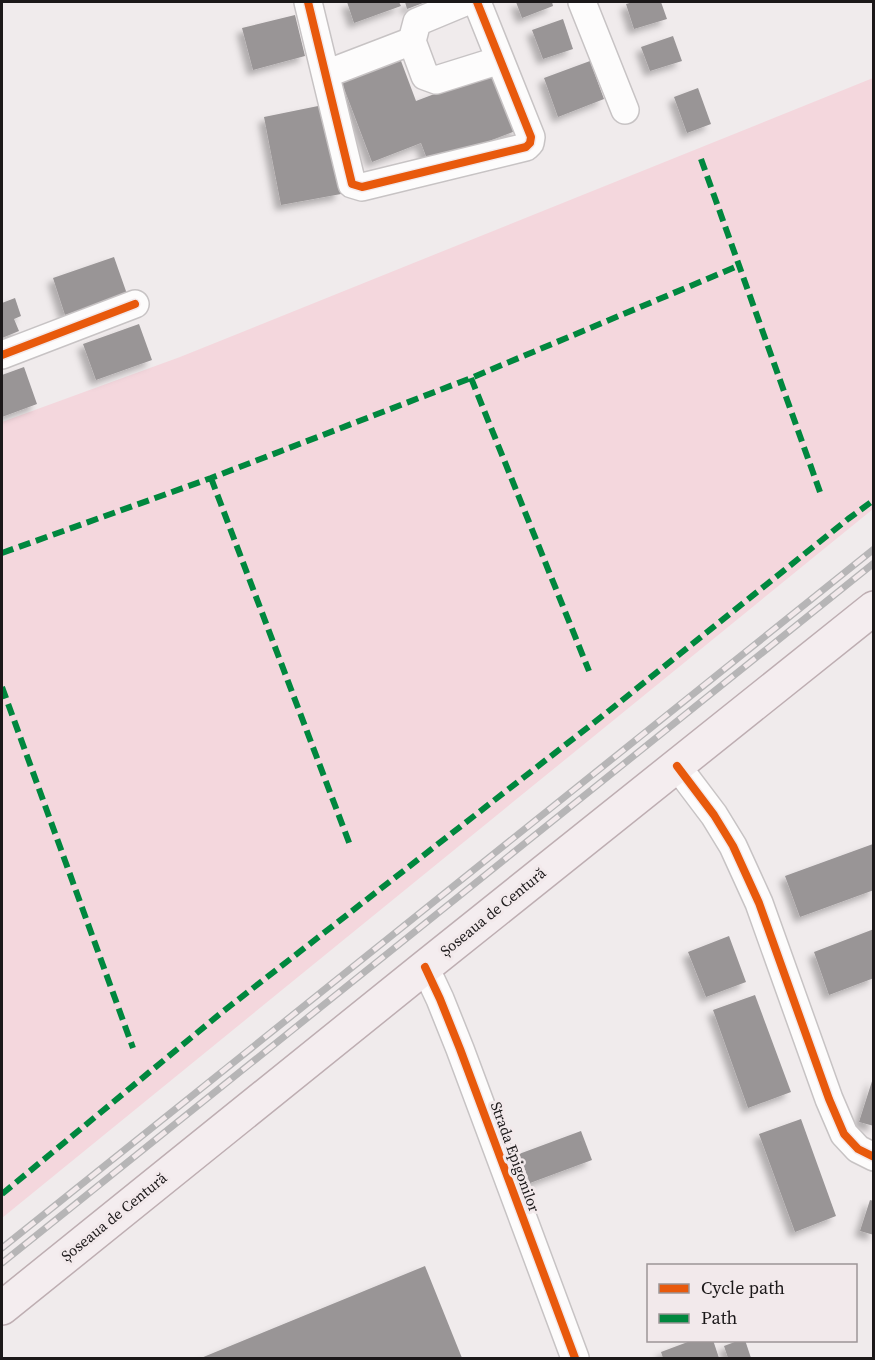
<svg xmlns="http://www.w3.org/2000/svg" width="875" height="1360" viewBox="0 0 875 1360" font-family="'Source Serif 4',serif">
	<style>
		.green { fill: #f4d7dd }
		.building { fill: #999596; filter: url(#shadow) }
		.lines { fill: none; stroke-linecap: round; stroke-linejoin: round }
		.minor-casing { stroke: #c7c3c4; stroke-width: 30 }
		.major-casing { stroke: #beaeb2; stroke-width: 36 }
		.minor { stroke: #fdfcfc; stroke-width: 27 }
		.major { stroke: #f4edef; stroke-width: 33 }
		.rail-casing { stroke: #b6b5b6; stroke-width: 7 }
		.rail { stroke: #f2e9eb; stroke-width: 4.5; stroke-dasharray: 14; stroke-linecap: butt }
		.quiet { stroke: #00873e; stroke-width: 6; stroke-dasharray: 12 6; stroke-linecap: butt }
		.cycleway-casing { stroke: #f2e9eb; stroke-width: 11 }
		.cycleway { stroke: #e8590c; stroke-width: 8 }
		.labels { text-anchor: middle; stroke-width: 6; stroke-linejoin: round; paint-order: stroke }
		.street-label { font-size: 15px; fill: #1b1819; stroke: #f2e9eb }
	</style>
	<defs>
		<filter id="shadow"><feDropShadow dx="-5.5" dy="5.5" stdDeviation="3" flood-color="#0004"/></filter>
	</defs>
	<rect width="100%" height="100%" fill="#f0ebec"/>
	<path class="green" d="M873,78V509L2,1218V422L180,357Z"/>
	<path class="building" d="M347,2H399L401,6L354,23Z
		M405,2H426L407,9Z
		M516,2H552L553,6L522,18Z
		M633,2H661L667,19L634,29L626,4Z
		M295,15L305,56L253,70L242,28Z
		M563,19L573,49L543,59L532,30Z
		M673,36L682,61L650,71L641,47Z
		M398,53L416,101L495,71L518,130L429,164L421,143L372,162L339,75Z
		M590,61L604,99L558,117L544,78Z
		M698,88L711,124L687,133L674,97Z
		M323,105L341,194L281,205L264,117Z
		M114,257L127,294L65,315L53,278Z
		M15,298L21,316L14,319L19,331L2,338V303Z
		M139,324L152,360L96,380L83,344Z
		M24,367L37,404L2,417V375Z
		M873,844L874,890L800,917L785,876Z
		M874,929V978L829,995L814,952Z
		M729,936L746,982L706,997L688,952Z
		M755,995L791,1092L748,1108L713,1010Z
		M873,1078L874,1079V1126L859,1122Z
		M801,1119L836,1216L795,1232L759,1134Z
		M581,1131L592,1160L530,1183L519,1154Z
		M870,1200L874,1201V1235L860,1231Z
		M425,1266L462,1358H201Z
		M693,1340H713L719,1358H663L661,1352Z
		M740,1340H745L751,1358H728L724,1346Z"/>
	<g class="lines">
		<g class="minor-casing">
			<path id="minor" d="M308,2L352,184L362,187L526,147L530,143L531,137L477,2
				M582,2L625,110
				M412,41L425,76L436,80L500,60
				M326,74L412,41L417,22L465,2
				M2,355L135,304
				M677,766L714,815L733,846L759,903L829,1099L844,1134L858,1149L874,1157
				M425,967L440,999L460,1049L575,1358"/>
		</g>
		<g class="major-casing">
			<path id="major" d="M2,1308L425,967L874,608"/>
		</g>
		<use href="#minor" class="minor"/>
		<use href="#major" class="major"/>
		<g class="rail-casing">
			<path id="rail" d="M2,1248L874,549
				M2,1263L874,563"/>
		</g>
		<use href="#rail" class="rail"/>
		<path class="quiet" d="M701,159L820,492
			M471,378L589,671
			M211,478L350,845
			M2,553L211,478L471,378L738,266
			M2,687L133,1048
			M2,1194L221,1013L605,714L848,519L874,500"/>
		<g class="cycleway-casing">
			<path id="cycleway" d="M308,2L352,184L362,187L526,147L530,143L531,137L477,2
				M2,355L135,304
				M677,766L714,815L733,846L759,903L829,1099L844,1134L858,1149L874,1157
				M425,967L440,999L460,1049L575,1358"/>
		</g>
		<use href="#cycleway" class="cycleway"/>
	</g>
	<g class="labels">
		<g class="street-label">
			<text transform="translate(493 912) rotate(-39)" y="5">Șoseaua de Centură</text>
			<text transform="translate(515 1157) rotate(70)" y="5">Strada Epigonilor</text>
			<text transform="translate(114 1217) rotate(-39)" y="5">Șoseaua de Centură</text>
		</g>
	</g>
	<rect width="875" height="1360" fill="none" stroke="#1b1819" stroke-width="6"/>
	<rect x="647" y="1264" width="210" height="78" fill="#f2e9eb" stroke="#9c9597" stroke-width="1.5"/>
	<rect x="659" y="1284" width="30" height="9" fill="#e8590c" stroke="#9c9597" stroke-width="1.5"/>
	<text x="701" y="1294" font-size="18" fill="#1b1819">Cycle path</text>
	<rect x="659" y="1314" width="30" height="9" fill="#00873e" stroke="#9c9597" stroke-width="1.5"/>
	<text x="701" y="1324" font-size="18" fill="#1b1819">Path</text>
</svg>
